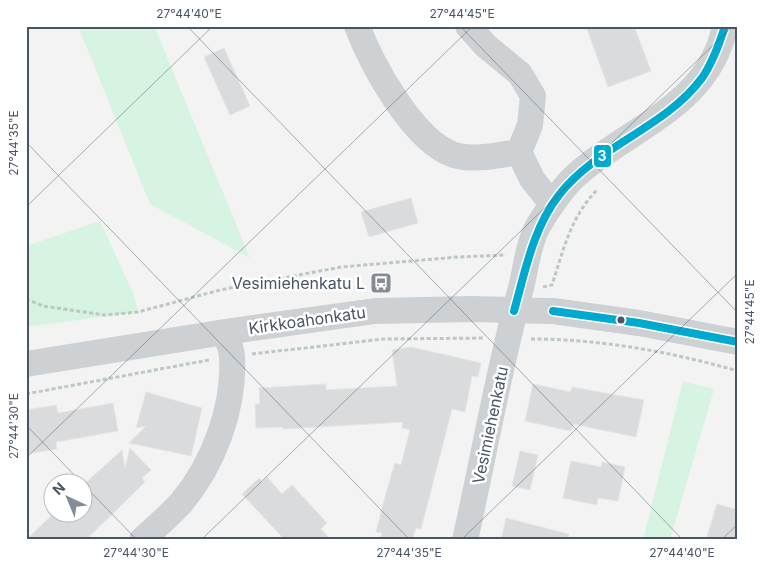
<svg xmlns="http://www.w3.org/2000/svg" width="764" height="566" viewBox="0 0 764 566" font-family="Inter,sans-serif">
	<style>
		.green { fill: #d6f4e1 }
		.building { fill: #dadbdd; stroke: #e4e5e6 }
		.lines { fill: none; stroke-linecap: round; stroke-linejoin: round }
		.path { stroke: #bbc8c4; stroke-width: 3; stroke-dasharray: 4 2.5; stroke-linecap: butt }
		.minor { stroke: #ced1d4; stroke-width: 26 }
		.bus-1-casing { stroke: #fff; stroke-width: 11 }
		.bus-1 { stroke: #00a9ce; stroke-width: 8 }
		.ticks { fill: none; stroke: #485562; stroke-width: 1; stroke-opacity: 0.45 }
		.bus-dot { fill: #485562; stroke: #fff; stroke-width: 2 }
		.labels { text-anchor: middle; stroke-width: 5; stroke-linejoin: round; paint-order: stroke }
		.poi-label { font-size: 16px; fill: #485562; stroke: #fff; text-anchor: end }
		.street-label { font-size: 16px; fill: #485562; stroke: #fff }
		.line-badge { stroke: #fff; stroke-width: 2 }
		.badge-label { font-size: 14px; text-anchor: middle; font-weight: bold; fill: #fff }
		.neatline { fill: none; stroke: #485562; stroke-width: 2 }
		.ticks-label { font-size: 12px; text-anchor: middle; fill: #485562 }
	</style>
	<rect width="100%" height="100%" fill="#f3f3f3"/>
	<path class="green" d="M78,26H157L155,28L250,258L150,204Z
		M100,221L134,295L138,312L26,327V246Z
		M683,381L714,389L670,540H643Z"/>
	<path class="building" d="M586,26H634L651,71L608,87Z
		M224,48L250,106L230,115L204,57Z
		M411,198L418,223L369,237L361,212Z
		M411,347L481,363L478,377L472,376L465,412L452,409L421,529L416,528L412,540H380L382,533L376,532L385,497L395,463L401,465L410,430L402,428L403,422L283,429L282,427L256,428L255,404H260L259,388L326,384V390L397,386L392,350Z
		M533,384L571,392L572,387L644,400L636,437L573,424L571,431L525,421Z
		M146,392L202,408L191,456L129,443L146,426L136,428Z
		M113,403L118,431L56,442L57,449L26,454V410L56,405L58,413Z
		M130,448L151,470L142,478L145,482L86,540H26L53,514H82V486L122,450L125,468Z
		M520,451L538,455L530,490L512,486Z
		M571,461L601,467L602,462L625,467L618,501L598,498L597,505L563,498Z
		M267,477L282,494L292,485L327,523L321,529L331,540H285L242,494L259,478L262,482Z
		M717,504L738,510V540H706Z
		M506,518L569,534L568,540H501Z"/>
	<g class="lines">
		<path class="path" d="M543,287L552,285C563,251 571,216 597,190
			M26,299L43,306L105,315L138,312L220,290L341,267L458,257L506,255
			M531,339C601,339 671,352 738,371
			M252,354L384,339L485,338
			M26,394L209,360"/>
		<path class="minor" d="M357,26C372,65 413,141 454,155C474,161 499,155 519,152
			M468,26L486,46L520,74L533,96L530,125L519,152L532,179L552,204
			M26,364L225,332L375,311L472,309L553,311L639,323L738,342
			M142,540C155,528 169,516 181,503C213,465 235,408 232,357C232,349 227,340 225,332
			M465,540C484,456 498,371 521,288C526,268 528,244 538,226C547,211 559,193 571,180C624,129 709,108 725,26"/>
		<g class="bus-1-casing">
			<path id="bus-1" d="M514,311C525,272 533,228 559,195C597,146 665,128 702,78C713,62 719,45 725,26
				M553,311L639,323L738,342"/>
		</g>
		<use href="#bus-1" class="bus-1"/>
	</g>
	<path class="ticks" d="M187,26L683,540M460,26L738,313M734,26L738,31M26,142L410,540M26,207L213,26M26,425L137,540M26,458L473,26M201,540L733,26M461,540L738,273M721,540L738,524"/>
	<defs>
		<g id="bus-square" transform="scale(1.125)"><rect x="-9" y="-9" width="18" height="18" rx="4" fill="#848c95" stroke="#fff"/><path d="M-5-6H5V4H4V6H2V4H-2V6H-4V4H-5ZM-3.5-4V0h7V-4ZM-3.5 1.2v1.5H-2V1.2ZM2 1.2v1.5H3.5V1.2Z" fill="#fff"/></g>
	</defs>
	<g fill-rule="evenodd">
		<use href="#bus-square" x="381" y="283"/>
	</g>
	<circle class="bus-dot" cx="621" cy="320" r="4.5"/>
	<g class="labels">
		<g class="poi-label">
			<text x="365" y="289">Vesimiehenkatu L</text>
		</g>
		<g class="street-label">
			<text transform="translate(307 320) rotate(-8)" y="6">Kirkkoahonkatu</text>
			<text transform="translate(490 425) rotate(-78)" y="6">Vesimiehenkatu</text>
		</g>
	</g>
	<rect class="line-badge" x="593" y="144" width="19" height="24" rx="5" fill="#00a9ce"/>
	<g class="badge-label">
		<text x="602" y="161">3</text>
	</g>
	<rect width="764" height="566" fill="none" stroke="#ffffff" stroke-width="55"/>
	<g transform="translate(68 498) rotate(316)"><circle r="24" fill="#ffffff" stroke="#b6bbc0"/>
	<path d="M0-4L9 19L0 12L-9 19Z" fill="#848c95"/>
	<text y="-8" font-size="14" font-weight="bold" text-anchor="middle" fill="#485562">N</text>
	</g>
	<rect x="28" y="28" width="708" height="510" class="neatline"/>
	<g class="ticks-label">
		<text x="189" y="18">27°44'40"E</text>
		<text x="462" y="18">27°44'45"E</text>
		<text transform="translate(14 143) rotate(-90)" y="4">27°44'35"E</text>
		<text transform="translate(750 312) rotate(-90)" y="4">27°44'45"E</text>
		<text transform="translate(14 426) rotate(-90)" y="4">27°44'30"E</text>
		<text x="136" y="557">27°44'30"E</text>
		<text x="409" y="557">27°44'35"E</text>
		<text x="682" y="557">27°44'40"E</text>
	</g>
</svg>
